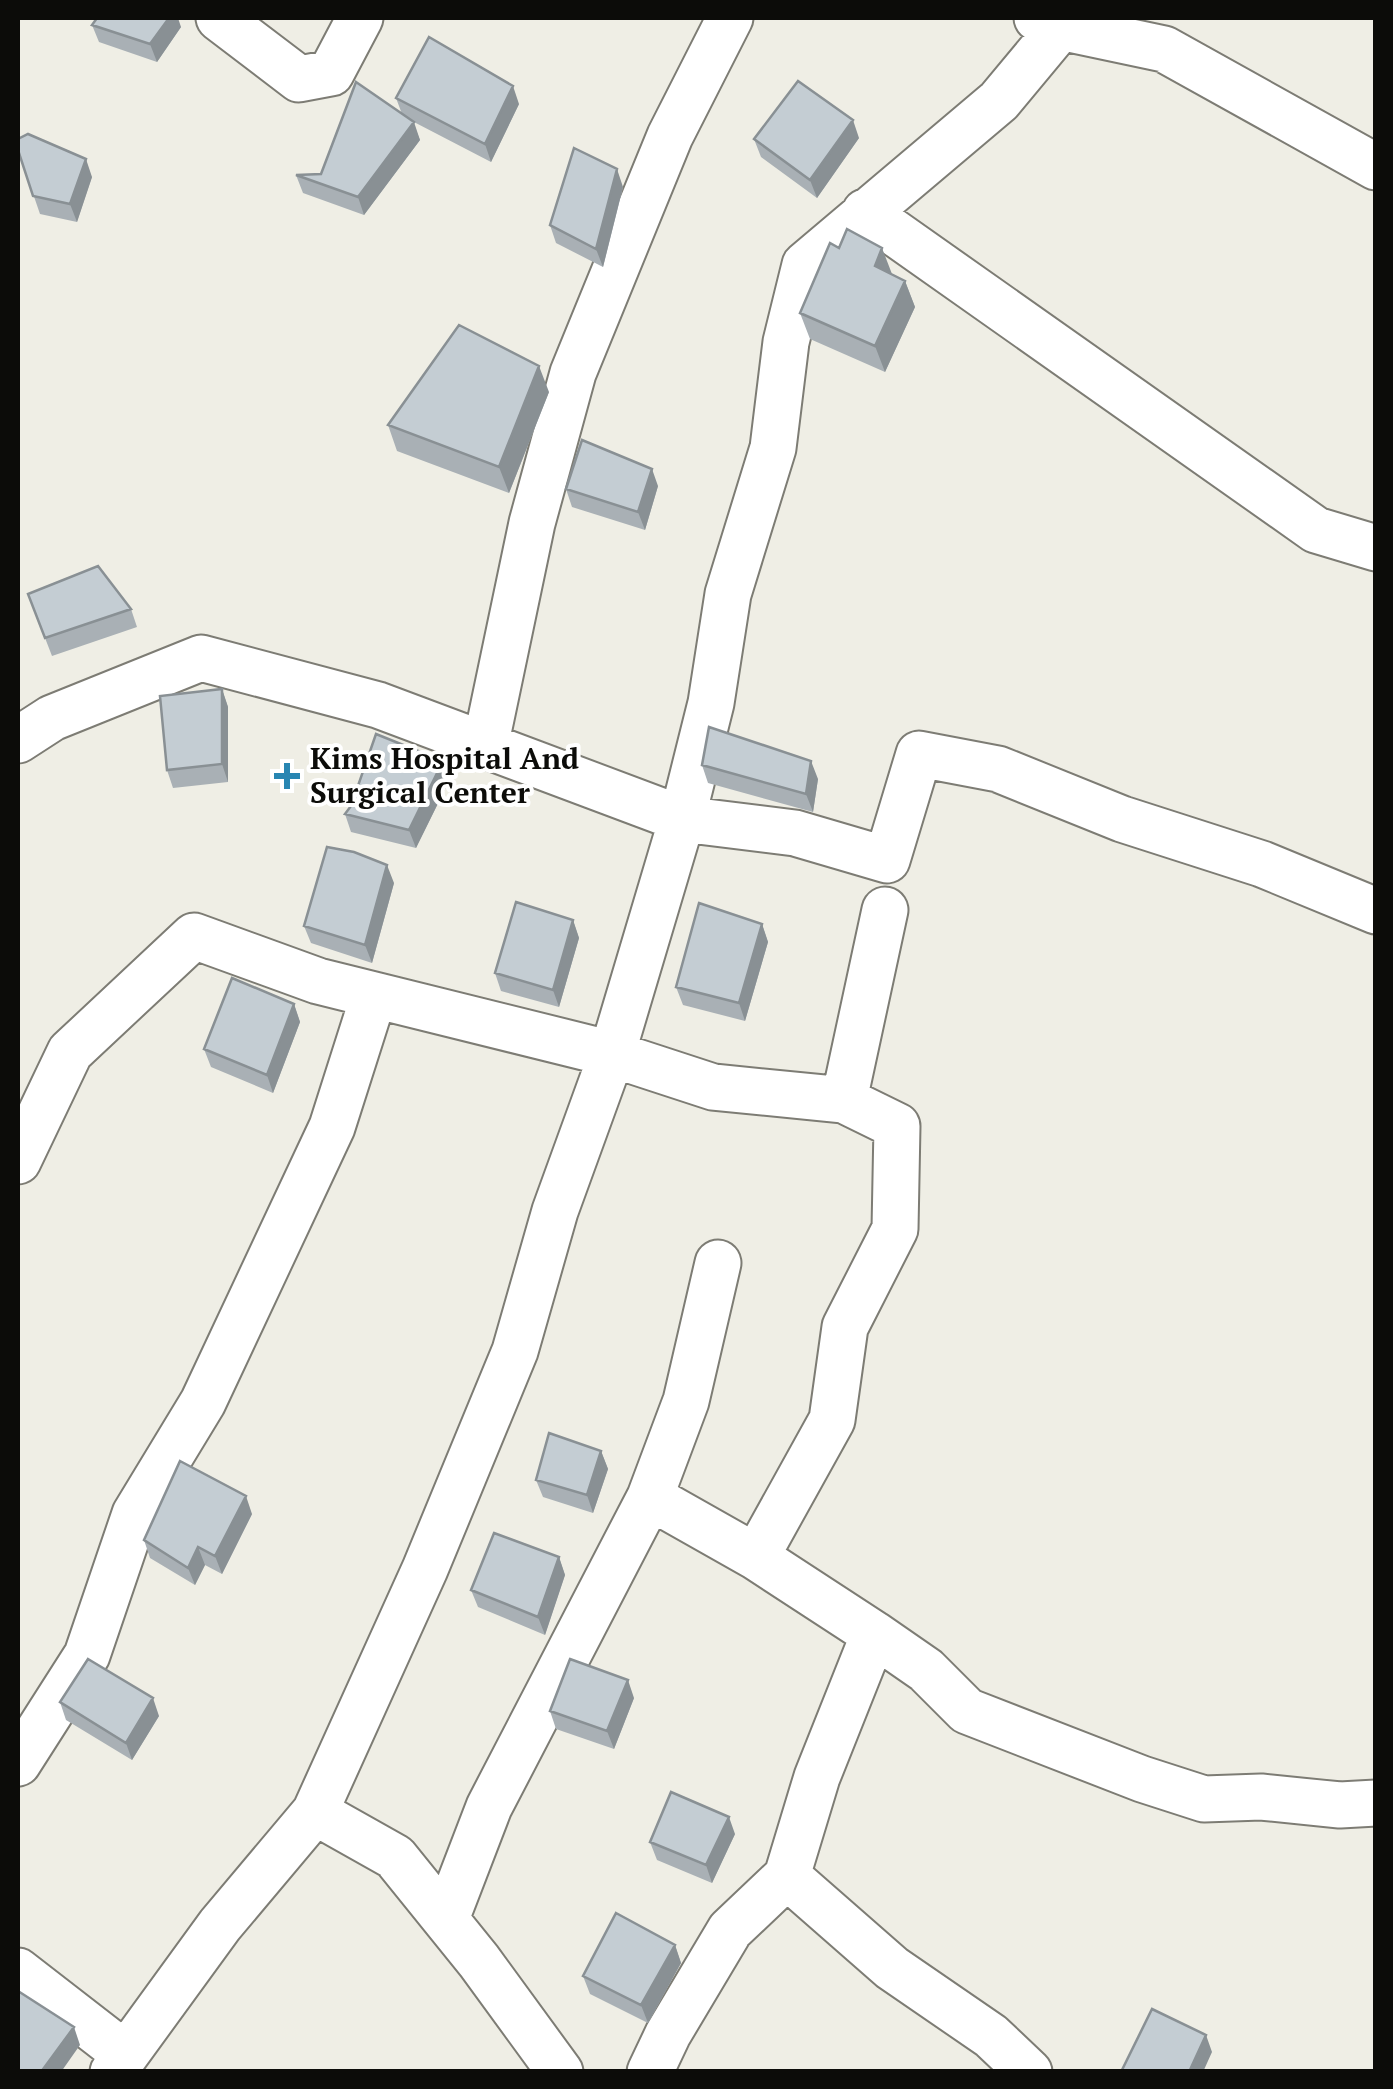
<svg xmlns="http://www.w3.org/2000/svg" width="1393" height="2089" viewBox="0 0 1393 2089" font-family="'PT Serif',serif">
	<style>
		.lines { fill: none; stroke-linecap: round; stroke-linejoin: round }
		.street-casing { stroke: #7d7c74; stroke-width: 49 }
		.street { stroke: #fff; stroke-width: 45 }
		.wall { fill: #a9b0b5 }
		.shaded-wall { fill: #899094 }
		.building { fill: #c4cdd3; stroke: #899094; stroke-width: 2.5 }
		.poi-dot { fill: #2886b2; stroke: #fff; stroke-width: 4 }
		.labels { text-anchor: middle; stroke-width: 8; stroke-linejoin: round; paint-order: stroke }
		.poi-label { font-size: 30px; font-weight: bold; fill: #0c0c09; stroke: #fff; text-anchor: start }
	</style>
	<rect width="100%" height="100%" fill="#efeee5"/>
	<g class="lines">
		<g class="street-casing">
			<path id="street" d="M219,18L299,79L331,73L360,18
				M1037,18L1060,27L1164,49L1376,167
				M865,212L1316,530L1376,548
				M18,740L52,718L201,658L378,705L682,819L795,833L887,860L919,754L998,769L1122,819L1262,864L1376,911
				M485,747L532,523L573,373L670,136L730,18
				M844,1100L885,910
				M18,1161L70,1052L194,936L318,981L612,1054L713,1087L844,1100L897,1126L895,1229L845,1327L832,1420L756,1557
				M874,1634L926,1670L967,1711L1142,1779L1204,1799L1261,1797L1340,1805L1376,1803
				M18,1763L87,1655L135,1514L203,1402L332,1127L374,995
				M315,1812L395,1857L479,1961L560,2072
				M787,1876L892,1968L991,2036L1029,2072
				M446,1919L489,1807L650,1497L686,1401L718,1263
				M18,1971L125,2054
				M113,2072L220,1925L315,1812L425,1569L515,1351L555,1211L612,1054L682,819L711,703L728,594L773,448L786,342L805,265L999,101L1068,18
				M650,2072L668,2034L730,1930L787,1876L817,1777L874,1634L756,1557L650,1497"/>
		</g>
		<use href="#street" class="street"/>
	</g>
	<path class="wall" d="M92,25L181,27L157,62L99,42Z
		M396,98L519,104L491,162L412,121L420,140L364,215L303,193L296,175L321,174L402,114Z
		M859,138L817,198L761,157L754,139Z
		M18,150L92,177L77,222L40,214Z
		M623,187L603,267L556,243L550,225Z
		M892,274L905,281L915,307L885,372L810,339L800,313Z
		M549,392L509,493L397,451L388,425Z
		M658,486L645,530L572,507L566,489Z
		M28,594L131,609L137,627L52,656Z
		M222,689L228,707V782L173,788L167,770Z
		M443,761L450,779L416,848L351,832L345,814Z
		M702,765L818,779L813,812L708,783Z
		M394,883L372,963L311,943L304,926Z
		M573,920L579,938L559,1007L501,991L495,973Z
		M762,924L768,942L745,1021L683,1005L676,987Z
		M294,1004L300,1022L273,1093L211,1067L204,1049Z
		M601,1451L608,1469L593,1513L543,1497L536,1480Z
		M252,1514L222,1574L205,1565L195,1585L150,1558L144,1540Z
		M559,1557L565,1575L545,1635L478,1607L471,1590Z
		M634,1698L614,1749L556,1729L550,1711Z
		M60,1702L159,1716L132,1760L66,1720Z
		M735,1834L712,1883L657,1860L650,1842Z
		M675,1945L681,1963L648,2023L590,1994L583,1976Z"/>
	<path class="shaded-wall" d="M169,18H178L181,27L157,62L150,44Z
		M513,86L519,104L491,162L485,144Z
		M853,120L859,138L817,198L810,180Z
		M414,122L420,140L364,215L358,197Z
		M86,159L92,177L77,222L70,204Z
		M617,169L623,187L603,267L596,249Z
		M882,248L892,274L875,266Z
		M905,281L915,307L885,372L875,346Z
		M539,366L549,392L509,493L499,467Z
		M652,469L658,486L645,530L638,512Z
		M222,689L228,707V782L222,764Z
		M443,761L450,779L416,848L409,830Z
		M811,761L818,779L813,812L806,794Z
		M387,865L394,883L372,963L365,945Z
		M573,920L579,938L559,1007L553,990Z
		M762,924L768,942L745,1021L739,1003Z
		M294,1004L300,1022L273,1093L267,1075Z
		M601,1451L608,1469L593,1513L587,1495Z
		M246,1496L252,1514L222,1574L215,1556Z
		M198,1547L205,1565L195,1585L188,1568Z
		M559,1557L565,1575L545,1635L538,1617Z
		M628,1680L634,1698L614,1749L607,1731Z
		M153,1698L159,1716L132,1760L126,1743Z
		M729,1817L735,1834L712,1883L706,1865Z
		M675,1945L681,1963L648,2023L641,2005Z
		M74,2027L80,2045L61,2072H41Z
		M1206,2035L1212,2052L1203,2072H1189Z"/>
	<path class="building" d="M97,18H169L150,44L92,25Z
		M429,37L513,86L485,144L396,98Z
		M798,81L853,120L810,180L754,139Z
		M356,82L414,122L358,197L296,175L321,174Z
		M28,134L86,159L70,204L33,196L18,150V139Z
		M574,148L617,169L596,249L550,225Z
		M847,229L882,248L875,266L905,281L875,346L800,313L830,243L839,248Z
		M459,325L539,366L499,467L388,425Z
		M582,440L652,469L638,512L566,489Z
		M98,566L131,609L45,638L28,594Z
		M222,689V764L167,770L160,696Z
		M709,727L811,761L806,794L702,765Z
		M376,734L443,761L409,830L345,814L351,806Z
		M327,847L354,852L387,865L365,945L304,926Z
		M516,902L573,920L553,990L495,973Z
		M699,903L762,924L739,1003L676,987Z
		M232,978L294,1004L267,1075L204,1049Z
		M549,1433L601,1451L587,1495L536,1480Z
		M180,1461L246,1496L215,1556L198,1547L188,1568L144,1540Z
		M494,1533L559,1557L538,1617L471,1590Z
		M88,1659L153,1698L126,1743L60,1702Z
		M570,1659L628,1680L607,1731L550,1711Z
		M671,1792L729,1817L706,1865L650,1842Z
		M616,1913L675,1945L641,2005L583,1976Z
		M18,1991L74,2027L41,2072L18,2070Z
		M1152,2009L1206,2035L1189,2072H1121Z"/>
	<path class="poi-dot" d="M282 761h10v10h10v10h-10v10h-10v-10h-10v-10h10z"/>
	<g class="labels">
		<g class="poi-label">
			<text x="310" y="769">Kims Hospital And<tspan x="310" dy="34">Surgical Center</tspan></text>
		</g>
	</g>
	<rect width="1393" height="2089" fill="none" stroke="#0c0c09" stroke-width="40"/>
</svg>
